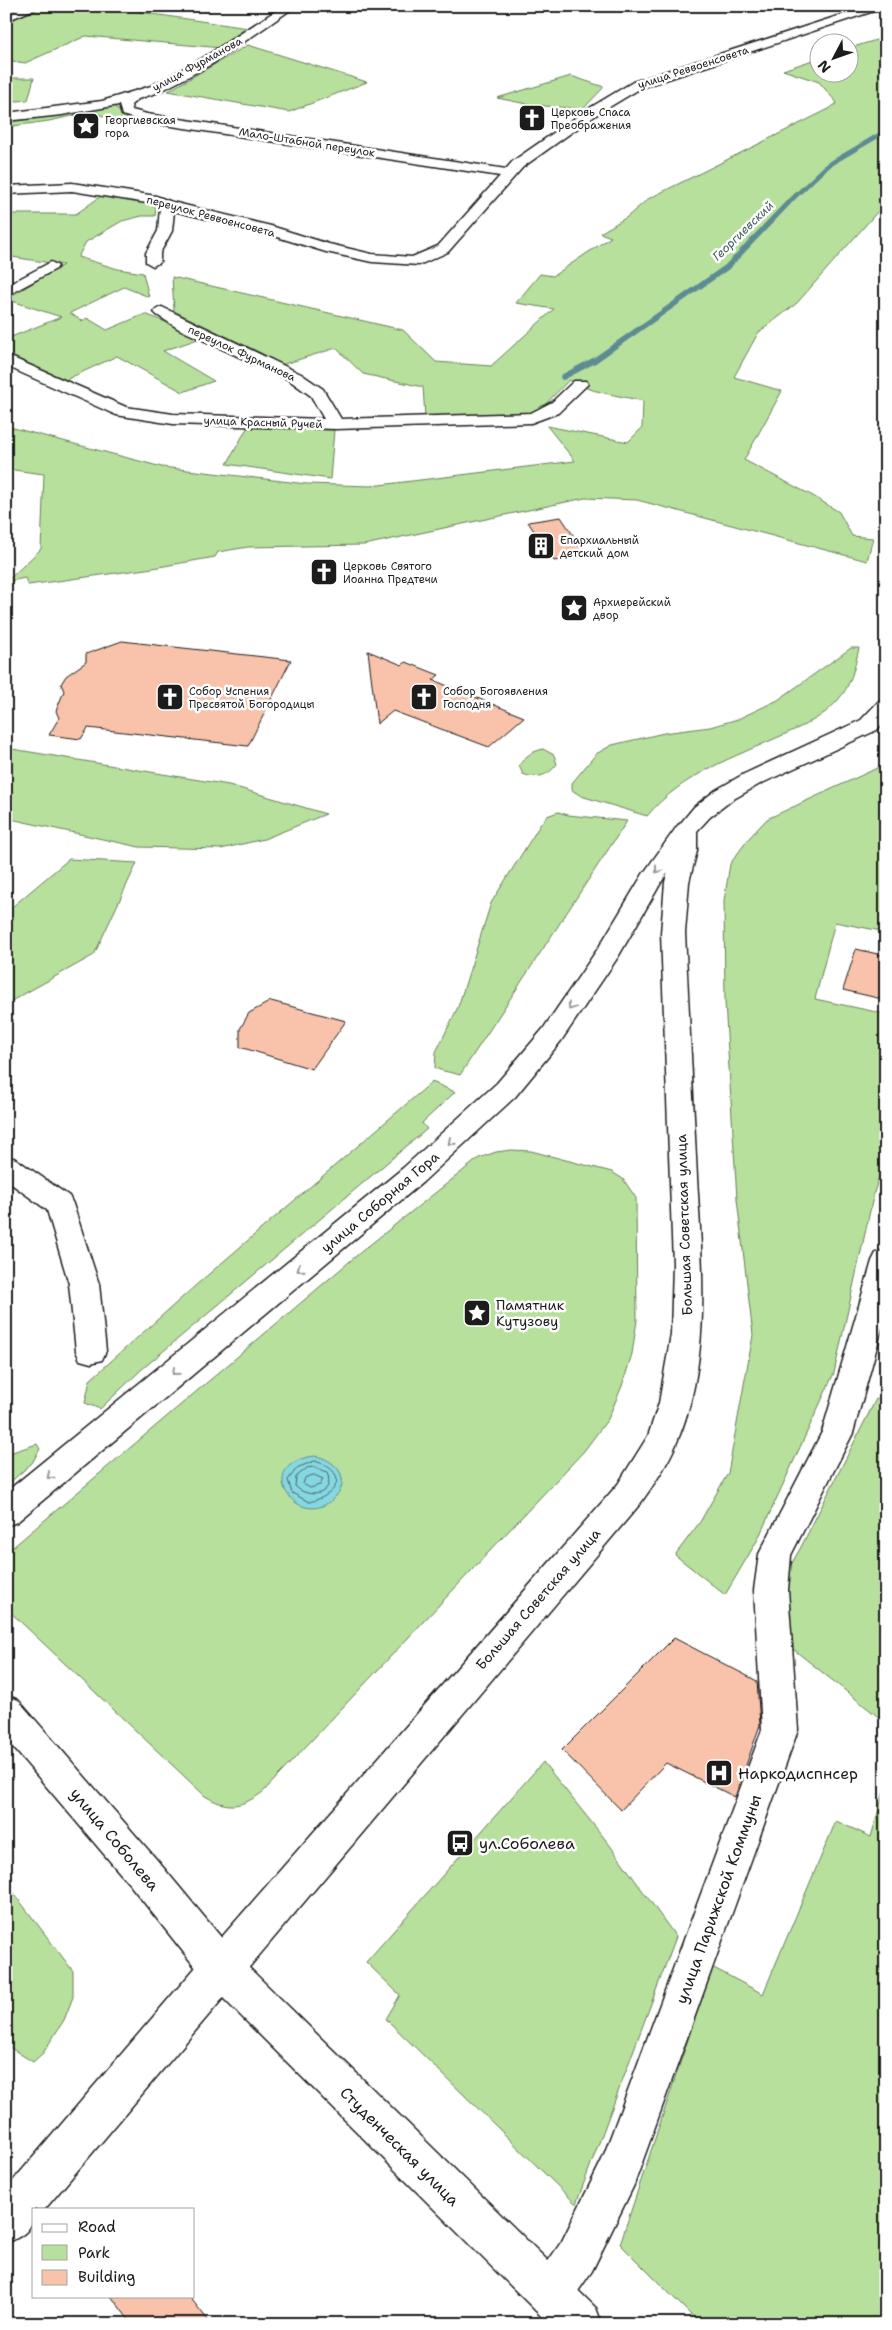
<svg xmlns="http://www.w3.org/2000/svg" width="892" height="2330" viewBox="0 0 892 2330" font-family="'Shantell Sans',sans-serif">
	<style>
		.green { fill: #b7e09c; stroke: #6a7e5c }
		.water { fill: #86d7e0; stroke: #5c8c92 }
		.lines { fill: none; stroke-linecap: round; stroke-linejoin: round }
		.shore { stroke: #46676a; stroke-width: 1 }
		.stream-far1 { stroke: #5c8c92; stroke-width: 4.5 }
		.stream { stroke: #5c8c92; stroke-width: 5.5 }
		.building { fill: #f8c3aa; stroke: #1c1c1c }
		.street-casing { stroke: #1c1c1c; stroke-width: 3 }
		.secondary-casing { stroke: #1c1c1c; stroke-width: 3 }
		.primary-casing { stroke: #1c1c1c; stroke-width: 3 }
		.street { fill: #fff; fill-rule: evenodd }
		.secondary { fill: #fff; fill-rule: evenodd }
		.primary { fill: #fff; fill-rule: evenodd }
		.oneway { stroke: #999 }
		.labels { text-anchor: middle; stroke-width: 5; stroke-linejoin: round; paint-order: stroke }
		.far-street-label { font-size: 11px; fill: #1c1c1c; stroke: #fff }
		.far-poi-label { font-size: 11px; fill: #1c1c1c; stroke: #fff; text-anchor: start }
		.far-water-label { font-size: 12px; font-style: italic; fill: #415d61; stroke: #fff }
		.street-label { font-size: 14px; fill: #1c1c1c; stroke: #fff }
		.poi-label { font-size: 14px; fill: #1c1c1c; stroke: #fff; text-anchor: start }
		.near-poi-label { font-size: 16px; fill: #1c1c1c; stroke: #fff; text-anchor: start }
		.near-street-label { font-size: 16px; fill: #1c1c1c; stroke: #fff }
	</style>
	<rect width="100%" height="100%" fill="#fff"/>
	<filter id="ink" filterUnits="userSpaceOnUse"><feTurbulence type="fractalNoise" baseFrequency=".02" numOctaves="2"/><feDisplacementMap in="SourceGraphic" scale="10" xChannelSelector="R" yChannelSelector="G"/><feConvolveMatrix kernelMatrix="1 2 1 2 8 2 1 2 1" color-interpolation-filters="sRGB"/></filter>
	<g filter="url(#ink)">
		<path class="green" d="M43,6H146L139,12L248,28L222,48L86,36L25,63L6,60V21Z
			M886,37V202L797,303L758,333L734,377L782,391L744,460L813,496L839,512L852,536L873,538L867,561L637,500L585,498L364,545L248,547L218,552L215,557L153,568L28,585L25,578L6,582L41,549L44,474L6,469V426L162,467L307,484L371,486L575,461L547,426L628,442L642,428L643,401C618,395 591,393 569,380L536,414L425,417L423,387L363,374L336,348L281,365L263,354L174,311L172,277L403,330L436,362L491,366L554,309L516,303L540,274L553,276L611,237L600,233L627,217L648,199L829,109L837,103L819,82L783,70L819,58L820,72H850V48Z
			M248,45L367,82L289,112L168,91Z
			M571,76L604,87L583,109L532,105L497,98Z
			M6,78H34L28,100L6,102Z
			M120,101L115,107L123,115L152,122L135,126L91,112L49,121L6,127V121Z
			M104,194L141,201L156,207L155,216H142L122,221L86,242L78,257L118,269L143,273L149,297L124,287L70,313L82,321L87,318L107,330L145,314L204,337L163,351L214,381L183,392L117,356L61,382L6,356V339L61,317L6,299L63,265L6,256V214H76Z
			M247,428L334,430L330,479L227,464Z
			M851,648H859C855,666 851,686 838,700C824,717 803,726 783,735C735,757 682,774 647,816L581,796L572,790V783L596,754L612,745L664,733L710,727L738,719L778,700Z
			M6,748L229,785L326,814L264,839L221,849L139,847L6,818Z
			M543,749L554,755L557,764C549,775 537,780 523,774L519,766C525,756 531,752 543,749Z
			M886,764V932L835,922L815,999L886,1014V1152L874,1193L834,1373L758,1539L725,1595L675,1555L700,1522L728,1473L753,1335L737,1199L725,1002L724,901L730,864L749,838L767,819Z
			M558,812L568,815L627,821L460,1075C452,1072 443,1072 435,1068L436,1052L458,1007L491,903L540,825L547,816Z
			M69,859L137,863L94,955L6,1004V912Z
			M432,1082L455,1092L422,1123L427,1129L141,1370L100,1409L85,1403L90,1380L195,1286Z
			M511,1150L531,1151L612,1172L623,1179L636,1198L637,1320L632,1354L622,1386L608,1419L584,1451L263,1792C242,1807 228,1810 205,1796L6,1608V1553L362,1251L479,1158L496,1152Z
			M876,1399L886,1402V1723L759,1622L801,1547Z
			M37,1444L40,1449L32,1463L6,1486V1454Z
			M543,1762L609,1844L676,1937L576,2204L386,2019L400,1995L366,1962Z
			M886,1784V2324H700L620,2244L712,1967L763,1994L836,1821L871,1837Z
			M6,1883L73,1971V1997L64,2020L43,2053L33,2062L6,2045Z"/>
		<path class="water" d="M315,1456C334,1459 352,1477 336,1496C300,1536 249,1463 315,1456Z"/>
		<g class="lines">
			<path class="shore" d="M315,1461C350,1472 339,1495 309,1502L292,1493L288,1480L297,1468Z
				M315,1467L327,1472C336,1495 309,1500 295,1486L296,1477L307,1468Z
				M314,1475L323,1479L320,1485L310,1488L303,1484L305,1478Z"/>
			<path class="stream-far1" d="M788,203L828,165L886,131"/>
			<path class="stream" d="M563,377L595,360L727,267L789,202"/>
		</g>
		<path class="building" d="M561,517L587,556L554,561L528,522Z
			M122,641L165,646L291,660L248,746L88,728L81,739L49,735L59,718L56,711L64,691L61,684L66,676L86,662V654Z
			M368,651L402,665L406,662L439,675L433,680L524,717L489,747L393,711L377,724Z
			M856,949L886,956V1000L843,990Z
			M271,1001L346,1021L312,1069L240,1047V1029L249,1013Z
			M674,1638L757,1681L760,1725L735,1797L666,1763L621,1810L562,1750Z
			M111,2296H189L211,2324H132Z"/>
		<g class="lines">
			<g class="street-casing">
				<path id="street" d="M26,6H42L6,21V14Z
					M283,6H296L212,64L159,92L138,99L131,105L132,110L147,114L506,169L513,161L588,109L633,82L869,6L886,7L641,88L596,115L523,167L448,252L419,265L372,262L326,252L261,232L174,211L172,231L160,253V262L153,266L146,262V253L158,231L160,207L153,204L72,191L6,194V186L72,183L156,196L172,202L271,226L329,244L372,254L412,257L438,246L500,176L145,122L122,115L119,105L62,115L6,121V113L102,101L151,86L203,58Z
					M51,262L58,266L56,269L6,296V286Z
					M162,307L301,374L323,389L341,419L531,413L552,402L574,381H586L588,384L558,413L531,423L336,429L173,424L116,415L6,366V355L126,407L173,414L324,419L311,396L289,380L179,329L157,315L154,312L157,309Z
					M6,1156L16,1159L69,1196L73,1204L99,1284L106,1351L102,1360L91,1363L80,1360L76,1351L69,1284L47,1210L6,1180Z
					M886,1250V1314L853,1433L791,1555L788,1590L798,1730L634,2185L592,2271L565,2310L550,2317L535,2310L528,2295L535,2280L562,2241L602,2160L762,1730L754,1590L759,1554L822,1432L872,1261L876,1253Z"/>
			</g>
			<g class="secondary-casing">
				<path id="secondary" d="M686,823L694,825L697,830L662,881L618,957L561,1041L515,1097L423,1182L17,1522L6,1526V1492L403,1168L497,1083L543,1029L599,947L643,874L678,825Z
					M6,1695L18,1700L157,1860L235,1954L596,2308L602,2324H549L207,1982L131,1886L6,1739Z"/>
			</g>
			<g class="primary-casing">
				<path id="primary" d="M886,699V719L877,730L760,784L732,800L710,817L697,831V851L689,882L685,933C689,1008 692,1082 696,1157C700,1250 715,1353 677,1442C668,1464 654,1484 640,1504L45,2209H34C34,2229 24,2236 6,2243V2189L207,1954L618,1484L648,1436L659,1403L671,1334L673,1264L661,933L665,882L673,851L675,830L694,807L716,790L744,774L861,720L879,701Z"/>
			</g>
			<use href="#street" class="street"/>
			<use href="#secondary" class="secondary"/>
			<use href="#primary" class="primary"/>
		</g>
		<defs><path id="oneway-chevron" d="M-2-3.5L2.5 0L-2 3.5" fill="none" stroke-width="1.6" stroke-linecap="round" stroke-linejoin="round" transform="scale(1.25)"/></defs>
		<g class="oneway">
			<use href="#oneway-chevron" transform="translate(658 870) rotate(126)"/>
			<use href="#oneway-chevron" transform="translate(571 1007) rotate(124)"/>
			<use href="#oneway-chevron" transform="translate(451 1142) rotate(139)"/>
			<use href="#oneway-chevron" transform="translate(300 1269) rotate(140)"/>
			<use href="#oneway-chevron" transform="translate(175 1372) rotate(140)"/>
			<use href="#oneway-chevron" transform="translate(50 1476) rotate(140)"/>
		</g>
	</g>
	<defs>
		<g id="church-square" transform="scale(1.4375)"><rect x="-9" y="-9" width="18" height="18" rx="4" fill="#1c1c1c" stroke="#fff"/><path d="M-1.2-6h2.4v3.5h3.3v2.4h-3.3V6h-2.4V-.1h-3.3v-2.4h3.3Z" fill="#fff"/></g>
		<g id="sight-square" transform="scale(1.4375)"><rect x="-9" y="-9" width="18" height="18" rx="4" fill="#1c1c1c" stroke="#fff"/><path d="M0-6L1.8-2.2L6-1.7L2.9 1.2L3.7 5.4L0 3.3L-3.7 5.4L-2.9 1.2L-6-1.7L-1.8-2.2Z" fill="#fff"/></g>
		<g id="building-square" transform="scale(1.4375)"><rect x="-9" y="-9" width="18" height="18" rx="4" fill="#1c1c1c" stroke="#fff"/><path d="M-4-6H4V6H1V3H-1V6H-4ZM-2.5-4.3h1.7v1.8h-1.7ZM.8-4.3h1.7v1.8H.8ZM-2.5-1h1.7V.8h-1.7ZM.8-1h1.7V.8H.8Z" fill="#fff"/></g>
		<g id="hospital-square" transform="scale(1.4375)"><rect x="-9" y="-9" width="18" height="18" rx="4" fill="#1c1c1c" stroke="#fff"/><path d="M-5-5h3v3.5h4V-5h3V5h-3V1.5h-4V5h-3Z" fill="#fff"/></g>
		<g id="bus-square" transform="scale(1.4375)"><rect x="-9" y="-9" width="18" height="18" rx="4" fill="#1c1c1c" stroke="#fff"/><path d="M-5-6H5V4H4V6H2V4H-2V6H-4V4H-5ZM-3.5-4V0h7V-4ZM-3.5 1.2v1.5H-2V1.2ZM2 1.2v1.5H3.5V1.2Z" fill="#fff"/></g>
	</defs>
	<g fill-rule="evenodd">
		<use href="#church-square" x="532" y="118"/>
		<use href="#sight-square" x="86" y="126"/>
		<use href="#building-square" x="541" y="546"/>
		<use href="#church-square" x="324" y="572"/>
		<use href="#sight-square" x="574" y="608"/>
		<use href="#church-square" x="170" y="697"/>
		<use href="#church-square" x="424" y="697"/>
		<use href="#sight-square" x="477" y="1313"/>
		<use href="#hospital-square" x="719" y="1773"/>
		<use href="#bus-square" x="460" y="1843"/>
	</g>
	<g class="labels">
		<g class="far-street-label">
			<text transform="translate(197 64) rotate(-29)" y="4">улица Фурманова</text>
			<text transform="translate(693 67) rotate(-18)" y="4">улица Реввоенсовета</text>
			<text transform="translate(307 142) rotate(9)" y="4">Мало-Штабной переулок</text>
			<text transform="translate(211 216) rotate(15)" y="4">переулок Реввоенсовета</text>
			<text transform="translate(242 353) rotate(25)" y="4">переулок Фурманова</text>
			<text transform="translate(263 422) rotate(2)" y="4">улица Красный Ручей</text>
		</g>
		<g class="far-poi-label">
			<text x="551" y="116">Церковь Спаса<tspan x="551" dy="13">Преображения</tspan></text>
			<text x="105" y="124">Георгиевская<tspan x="105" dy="13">гора</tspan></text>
			<text x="560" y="544">Епархиальный<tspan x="560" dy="13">детский дом</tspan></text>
			<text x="343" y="570">Церковь Святого<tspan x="343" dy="13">Иоанна Предтечи</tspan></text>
			<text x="593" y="606">Архиерейский<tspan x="593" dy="13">двор</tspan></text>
			<text x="189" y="695">Собор Успения<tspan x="189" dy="13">Пресвятой Богородицы</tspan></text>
			<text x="443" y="695">Собор Богоявления<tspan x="443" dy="13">Господня</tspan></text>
		</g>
		<g class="far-water-label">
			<text transform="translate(743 231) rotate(-44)" y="4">Георгиевский</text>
		</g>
		<g class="street-label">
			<text transform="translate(380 1202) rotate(-40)" y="5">улица Соборная Гора</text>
			<text transform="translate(684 1225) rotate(-92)" y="5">Большая Советская улица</text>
			<text transform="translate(538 1599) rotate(-49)" y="5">Большая Советская улица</text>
		</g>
		<g class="poi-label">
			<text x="496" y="1310">Памятник<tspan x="496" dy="16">Кутузову</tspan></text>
		</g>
		<g class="near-poi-label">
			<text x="738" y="1779">Наркодиспнсер</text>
			<text x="479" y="1849">ул.Соболева</text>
		</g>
		<g class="near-street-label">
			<text transform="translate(115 1839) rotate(50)" y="6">улица Соболева</text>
			<text transform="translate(718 1899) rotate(-70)" y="6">улица Парижской Коммуны</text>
			<text transform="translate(400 2146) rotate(45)" y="6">Студенческая улица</text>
		</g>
	</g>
	<rect width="892" height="2330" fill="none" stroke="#fff" stroke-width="25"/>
	<rect x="12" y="12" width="867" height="2305" fill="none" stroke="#1c1c1c" stroke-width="2" filter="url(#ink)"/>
	<rect x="32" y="2208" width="162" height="90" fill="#ffffff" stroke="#a4a4a4"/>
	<rect x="42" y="2224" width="25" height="8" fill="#ffffff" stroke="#a4a4a4"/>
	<text x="78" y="2232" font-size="15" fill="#1c1c1c">Road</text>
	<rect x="42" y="2245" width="25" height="15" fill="#b7e09c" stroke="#a4a4a4"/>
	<text x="78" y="2258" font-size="15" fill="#1c1c1c">Park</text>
	<rect x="42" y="2270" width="25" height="15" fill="#f8c3aa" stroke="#a4a4a4"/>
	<text x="78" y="2282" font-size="15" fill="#1c1c1c">Building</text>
	<g transform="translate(834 58) rotate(229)"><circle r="24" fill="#ffffff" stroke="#a4a4a4"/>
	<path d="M0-4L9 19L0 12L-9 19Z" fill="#1c1c1c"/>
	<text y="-8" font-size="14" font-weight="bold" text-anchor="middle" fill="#1c1c1c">N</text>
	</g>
</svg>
